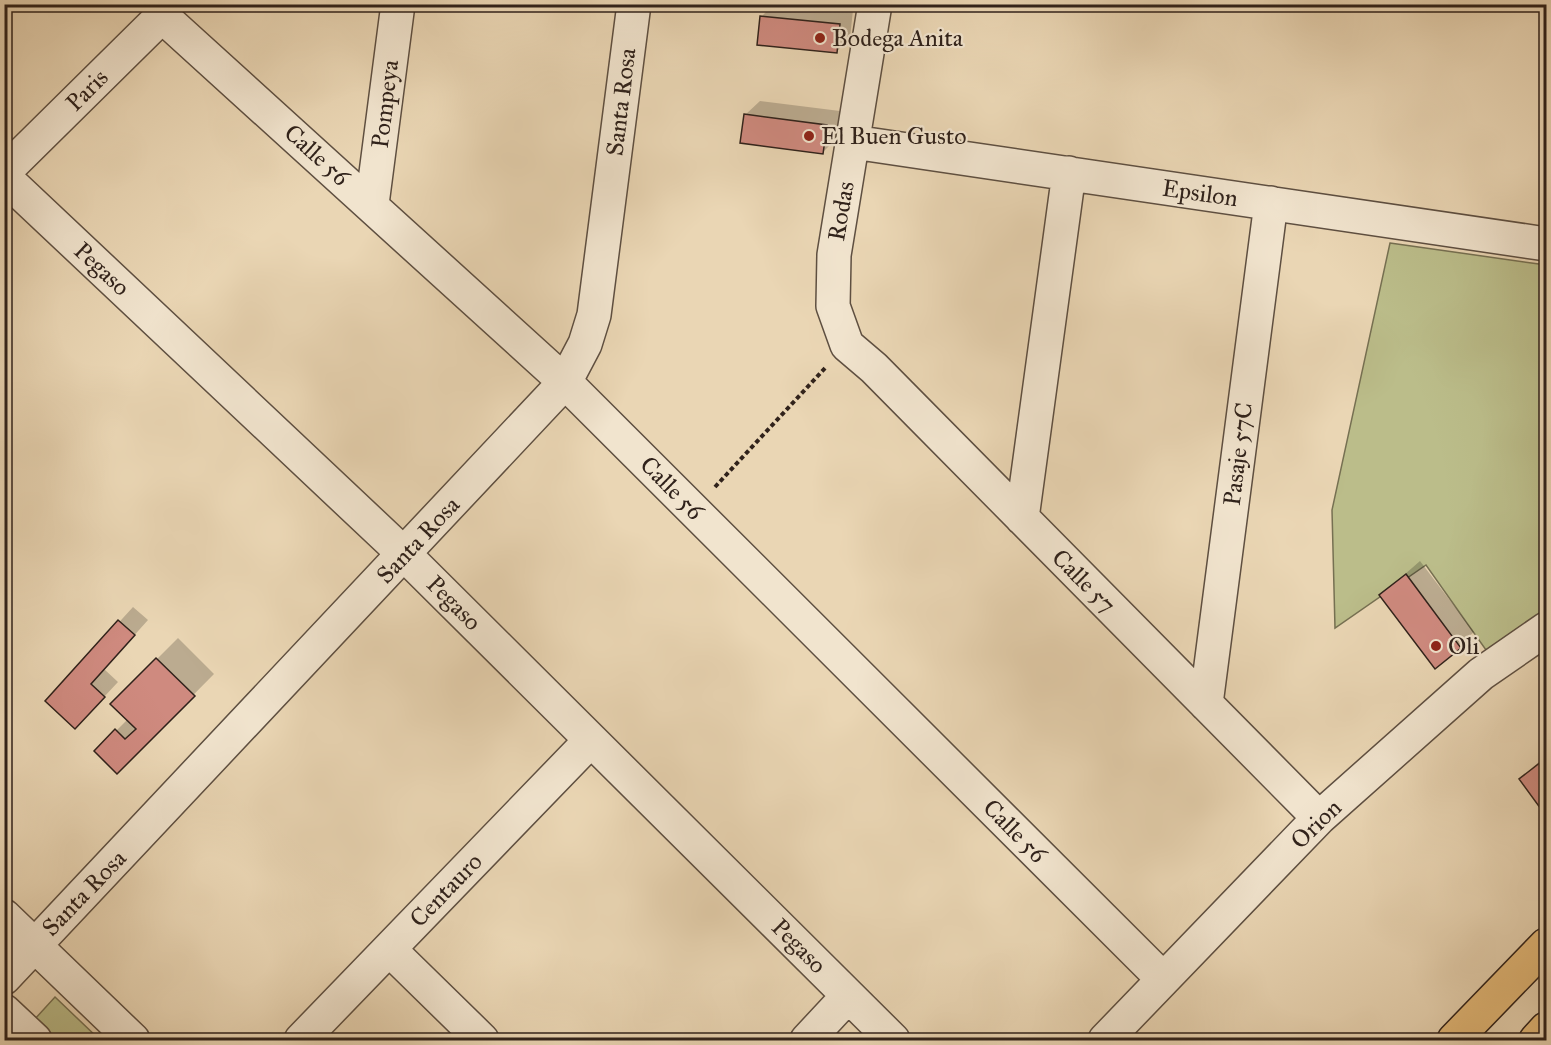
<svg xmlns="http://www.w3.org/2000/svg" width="1551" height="1045" viewBox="0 0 1551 1045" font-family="'IM FELL Great Primer',serif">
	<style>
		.green { fill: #bbbd8a; stroke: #767052; stroke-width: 1.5 }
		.shadow { fill: #0003 }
		.building { fill: #cf8a7f; stroke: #30221b; stroke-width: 1.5 }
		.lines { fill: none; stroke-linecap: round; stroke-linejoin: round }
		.minor-casing { stroke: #5e4f41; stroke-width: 36 }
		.major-casing { stroke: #30221b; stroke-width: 36 }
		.path { stroke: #30221b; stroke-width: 4; stroke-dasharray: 4.5 3; stroke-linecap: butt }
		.minor { stroke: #f1e4ce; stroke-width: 33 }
		.major { stroke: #e5bb7a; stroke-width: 33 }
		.poi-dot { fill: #8f2418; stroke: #f1e4ce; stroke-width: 2 }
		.labels { text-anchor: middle; stroke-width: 4.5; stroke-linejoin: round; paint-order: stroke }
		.poi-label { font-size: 24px; fill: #30221b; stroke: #f1e4ce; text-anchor: start }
		.street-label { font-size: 24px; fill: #30221b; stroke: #f1e4ce }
	</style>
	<rect width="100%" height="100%" fill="#ead6b4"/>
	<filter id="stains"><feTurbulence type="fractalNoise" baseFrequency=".00333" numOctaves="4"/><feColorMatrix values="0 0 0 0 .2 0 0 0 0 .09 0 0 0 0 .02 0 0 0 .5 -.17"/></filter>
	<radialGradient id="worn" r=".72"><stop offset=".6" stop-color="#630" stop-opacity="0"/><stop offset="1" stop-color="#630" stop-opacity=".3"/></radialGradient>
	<path class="green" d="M1390,243L1546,265V609L1486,650L1426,565L1335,628L1332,510Z
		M55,997L100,1040H55L34,1020Z"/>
	<path class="shadow" d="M774,4L853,10L850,38L836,52L761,17Z
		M760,101L840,111L837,138L823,152L745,115Z
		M1420,561L1474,632L1435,666L1381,595Z
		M133,607L148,620L104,669L118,682L89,713L47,701Z
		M178,638L214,674L117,772L96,751L128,719L112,704Z
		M1546,755V814L1521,779Z"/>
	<path class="building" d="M760,16L840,24L837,53L757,45Z
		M744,114L827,125L823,154L740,143Z
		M1406,574L1461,648L1435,669L1379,595Z
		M118,620L135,635L91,684L105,697L75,729L45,701Z
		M156,658L195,696L117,774L94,751L115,729L125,739L136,729L110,704Z
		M1546,758V816L1519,779Z"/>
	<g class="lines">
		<g class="minor-casing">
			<path id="minor" d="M875,4L834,255L833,306L847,345L874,368L1319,818
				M162,16L565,382L1163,979
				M853,142L1546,244
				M4,172L162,16L163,4
				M4,177L404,554L893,1040
				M372,204L398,4
				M1022,518L1069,173
				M1206,704L1271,203
				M4,916L133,1040
				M389,949L482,1040
				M4,978L565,382L585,344L594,315L634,4
				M4,1011L35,1040
				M301,1040L591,740
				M807,1040L848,996
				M1105,1040L1319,818L1481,674L1546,629"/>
		</g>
		<g class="major-casing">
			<path id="major" d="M1454,1040L1546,945
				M1536,1040L1546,1029"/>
		</g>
		<path class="path" d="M715,487L826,367"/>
		<use href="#minor" class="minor"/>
		<use href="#major" class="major"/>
	</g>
	<g class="poi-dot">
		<circle cx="820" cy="38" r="6"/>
		<circle cx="809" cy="136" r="6"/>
		<circle cx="1436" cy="646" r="6"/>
	</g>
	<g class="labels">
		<g class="poi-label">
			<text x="832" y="46">Bodega Anita</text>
			<text x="821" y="144">El Buen Gusto</text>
			<text x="1448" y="654">Oli</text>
		</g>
		<g class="street-label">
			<text transform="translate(87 90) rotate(-45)" y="8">Paris</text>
			<text transform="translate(621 102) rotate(-83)" y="8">Santa Rosa</text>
			<text transform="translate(385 104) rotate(-83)" y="8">Pompeya</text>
			<text transform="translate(317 155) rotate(42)" y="8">Calle 56</text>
			<text transform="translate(1200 193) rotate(8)" y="8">Epsilon</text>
			<text transform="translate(841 211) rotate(-80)" y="8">Rodas</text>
			<text transform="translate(102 269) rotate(43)" y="8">Pegaso</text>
			<text transform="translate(1238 454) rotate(-83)" y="8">Pasaje 57C</text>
			<text transform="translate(672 488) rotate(45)" y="8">Calle 56</text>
			<text transform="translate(418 540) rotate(-47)" y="8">Santa Rosa</text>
			<text transform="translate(1084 581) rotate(45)" y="8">Calle 57</text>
			<text transform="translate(454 603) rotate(45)" y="8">Pegaso</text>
			<text transform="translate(1316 824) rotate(-44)" y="8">Orion</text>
			<text transform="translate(1015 831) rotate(45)" y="8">Calle 56</text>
			<text transform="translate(446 890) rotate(-46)" y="8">Centauro</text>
			<text transform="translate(84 893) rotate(-46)" y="8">Santa Rosa</text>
			<text transform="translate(799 946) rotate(45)" y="8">Pegaso</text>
		</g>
	</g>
	<rect width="1551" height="1045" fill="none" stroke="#ead6b4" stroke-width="24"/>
	<rect x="6" y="6" width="1539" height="1033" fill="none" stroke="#30221b" stroke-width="3"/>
	<rect x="12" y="12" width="1527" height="1021" fill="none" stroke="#30221b" stroke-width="1.5"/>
	<rect width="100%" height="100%" filter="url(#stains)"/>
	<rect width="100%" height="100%" fill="url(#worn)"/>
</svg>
